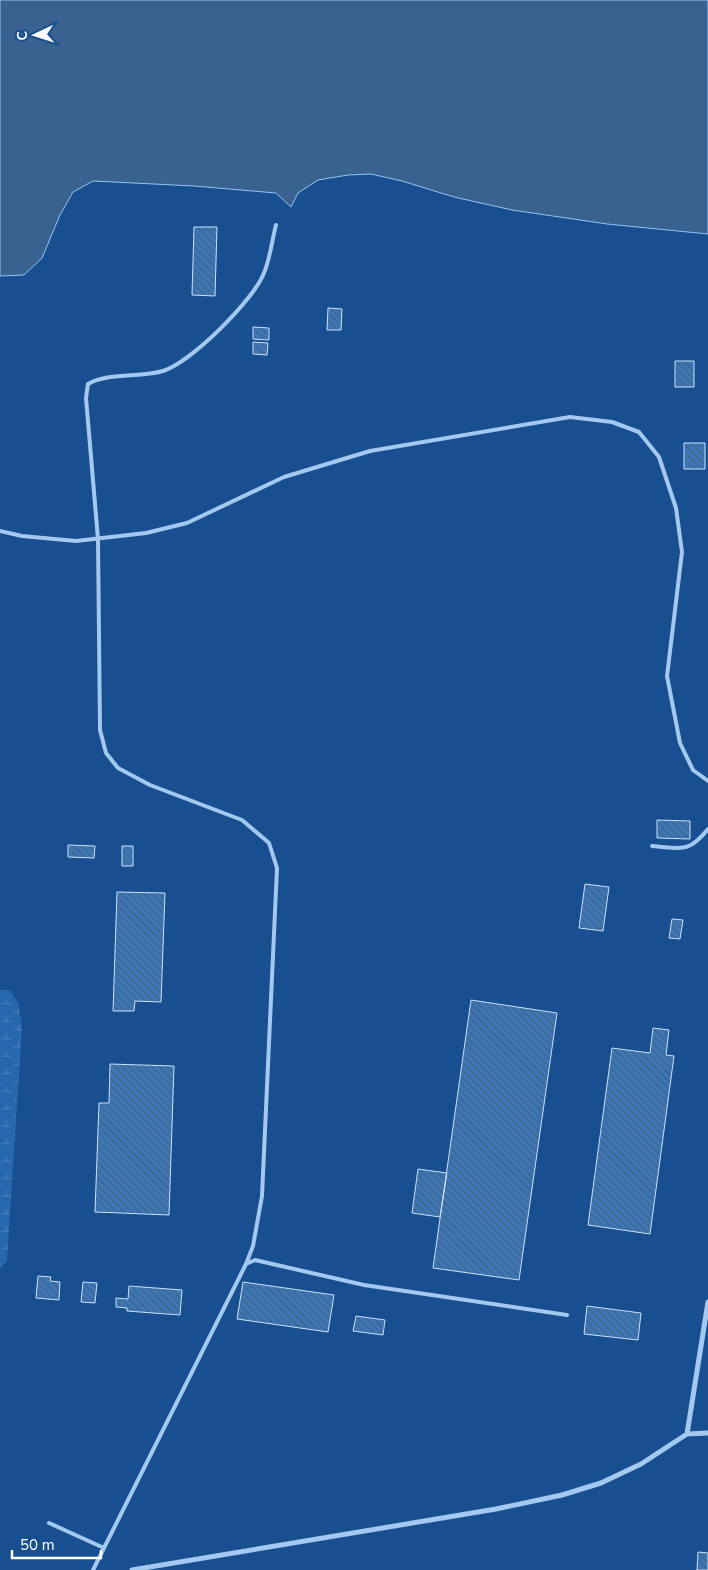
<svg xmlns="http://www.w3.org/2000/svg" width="708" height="1570" viewBox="0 0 708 1570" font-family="'Nunito Sans',sans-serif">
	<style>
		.wetland { fill: url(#wetland-marsh) }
		.water { fill: #396291; stroke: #97c4f2 }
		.building { fill: url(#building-back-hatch); stroke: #cbe2fb }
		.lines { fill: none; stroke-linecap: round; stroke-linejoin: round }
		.lane { stroke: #a4c9f0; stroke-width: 4 }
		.street { stroke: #a4c9f0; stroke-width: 5 }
	</style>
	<defs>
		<pattern id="wetland-marsh" width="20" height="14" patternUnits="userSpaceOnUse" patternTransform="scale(1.25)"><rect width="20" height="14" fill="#2667ad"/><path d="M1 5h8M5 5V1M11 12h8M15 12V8" fill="none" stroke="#477eb9"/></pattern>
		<pattern id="building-back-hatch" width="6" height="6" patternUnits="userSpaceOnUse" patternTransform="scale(1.25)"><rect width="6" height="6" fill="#3b76b7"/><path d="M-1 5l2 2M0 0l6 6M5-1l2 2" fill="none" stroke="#446182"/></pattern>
	</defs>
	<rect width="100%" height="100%" fill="#174f90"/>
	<path class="wetland" d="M0,990H10L18,1003L22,1027L7,1260L0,1269Z"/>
	<path class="water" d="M0,0H708V234L607,224L512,210L454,197L402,181L371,174L348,175L318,180L298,193L291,207L276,193L194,186L93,181L73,192L60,215L42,258L24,275L0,276Z"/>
	<path class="building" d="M194,227H217L215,296L192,295Z
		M328,308L342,309L341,330H327Z
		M253,327L269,328V340L253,339Z
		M253,342L268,343L267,355L253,354Z
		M675,361H694V387H675Z
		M684,443H705V469H684Z
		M657,820L690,821V839L657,838Z
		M68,845L95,846L94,858L68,857Z
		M122,846H133V866H122Z
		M585,884L609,887L603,931L579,928Z
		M117,892L165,893L161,1002L135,1001L134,1011H113Z
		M672,919L683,920L680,939L669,938Z
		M471,1000L557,1013L519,1280L433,1268Z
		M653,1028L669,1030L666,1055L674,1056L650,1234L588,1225L612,1048L650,1053Z
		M110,1064L174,1066L169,1215L95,1212L99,1103H109Z
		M418,1169L447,1173L440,1217L412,1213Z
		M38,1276L51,1277L50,1281L60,1282L59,1300L36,1298Z
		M83,1282L97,1283L95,1303L81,1302Z
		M243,1282L334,1295L328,1332L237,1319Z
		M129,1286L182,1290L180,1315L127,1311V1308L116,1307V1298L128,1299Z
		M587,1306L641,1313L638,1340L584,1334Z
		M356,1316L385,1320L383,1335L353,1331Z
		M698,1552L708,1553V1570H697Z"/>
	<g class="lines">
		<path class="lane" d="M0,531L22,536L76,541L146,533L187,523L284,477L370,451L570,417L612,422L639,432L659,457L676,508L682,552L667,676L680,743L693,770L708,781
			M652,846C681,848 688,854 708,829
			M246,1264L253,1246L262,1196L277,868L269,843L242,820L150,785L118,768L106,753L100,730L98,539L86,398L88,384C110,372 139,378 163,371C191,362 253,301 264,273C270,259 272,240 276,225
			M49,1523L104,1548
			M93,1570L246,1264L255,1260L364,1285L567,1315"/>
		<path class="street" d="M687,1434L708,1302
			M132,1570L496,1509L562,1495L601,1483L641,1464L687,1434L708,1433"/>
	</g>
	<g transform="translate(35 35) rotate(266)" stroke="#174f90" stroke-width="4" paint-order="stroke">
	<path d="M0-4L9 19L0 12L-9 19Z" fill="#ffffff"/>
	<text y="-8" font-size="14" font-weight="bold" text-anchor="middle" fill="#ffffff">С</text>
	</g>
	<path d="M12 1550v8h89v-8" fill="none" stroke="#ffffff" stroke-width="2.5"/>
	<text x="20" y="1550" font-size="15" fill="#ffffff" stroke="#174f90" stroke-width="4" paint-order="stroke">50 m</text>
</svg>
